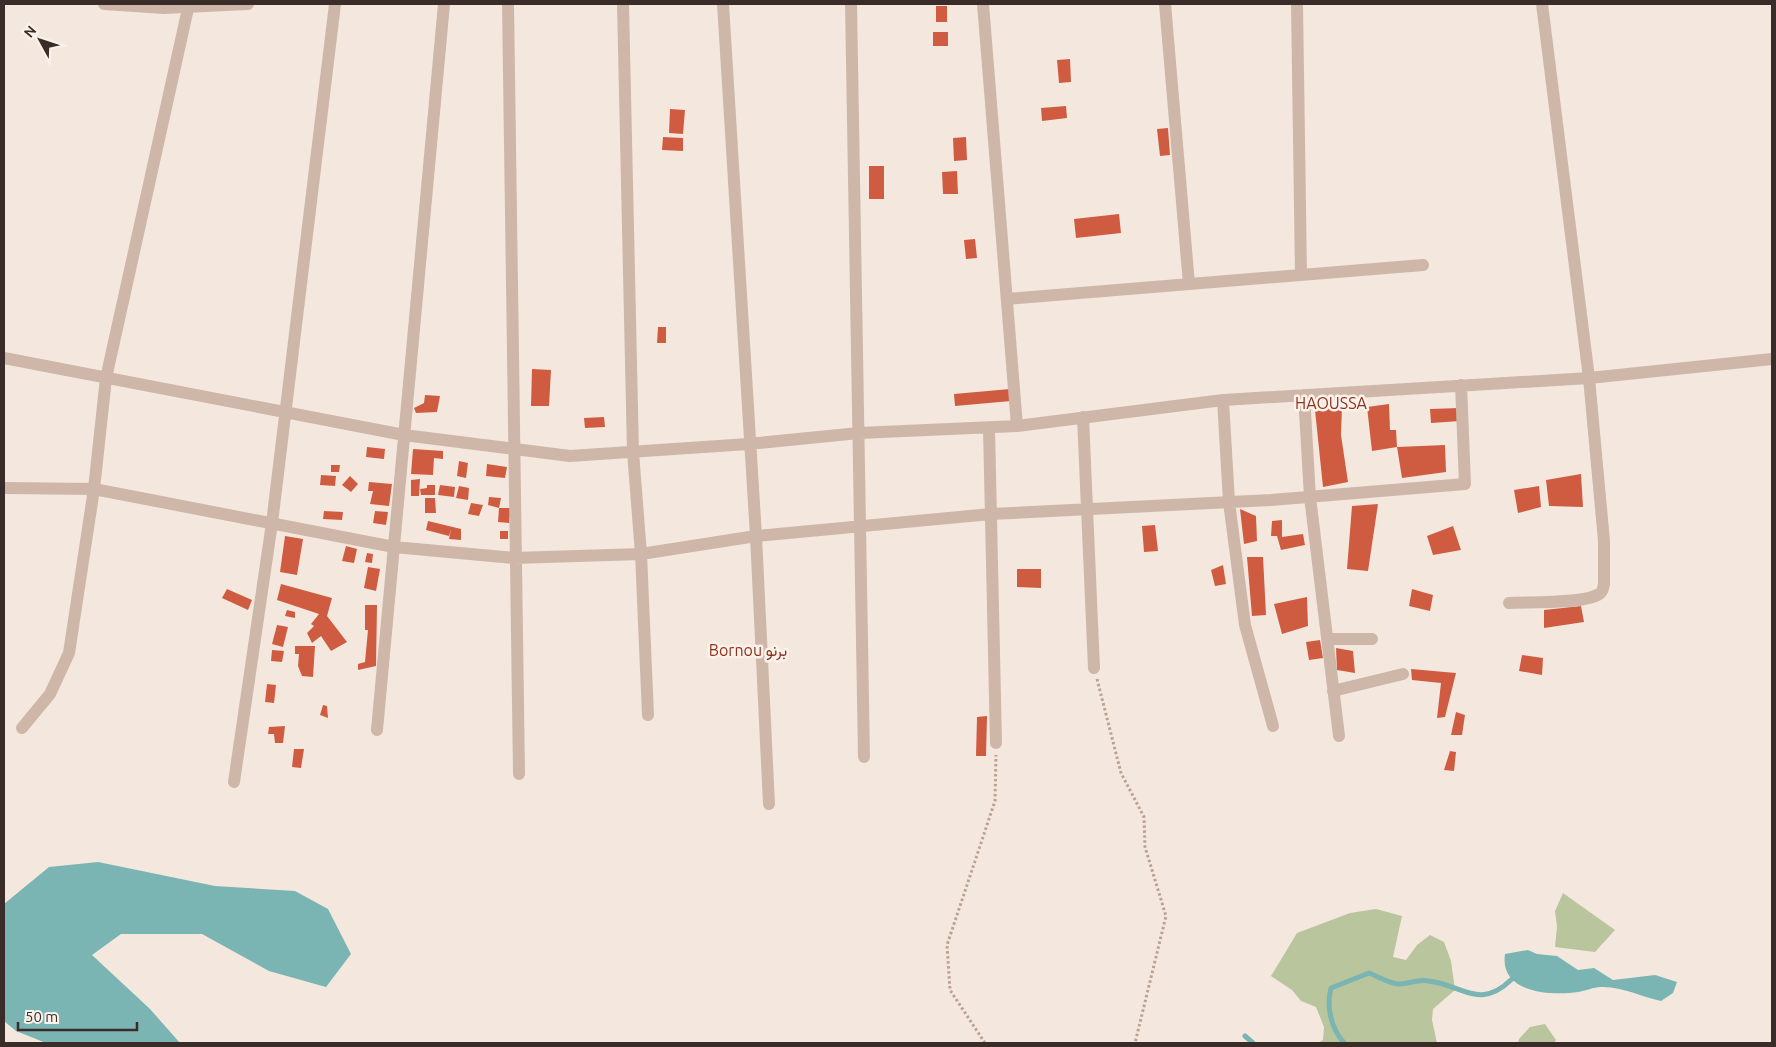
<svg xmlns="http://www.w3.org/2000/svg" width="1776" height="1047" viewBox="0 0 1776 1047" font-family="Ubuntu,Vazirmatn,sans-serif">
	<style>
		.green { fill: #b9c59c }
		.water { fill: #7ab4b3 }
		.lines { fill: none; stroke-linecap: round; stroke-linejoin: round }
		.stream { stroke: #7ab4b3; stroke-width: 5 }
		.building { fill: #cf5c41 }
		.path { stroke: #baa192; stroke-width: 3; stroke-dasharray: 2.5 2.5; stroke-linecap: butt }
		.minor { stroke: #ceb7a8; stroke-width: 12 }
		.labels { text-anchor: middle; stroke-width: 5; stroke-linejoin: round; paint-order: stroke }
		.quarter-label { font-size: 16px; fill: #90311b; stroke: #fbf3eb }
	</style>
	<rect width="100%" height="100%" fill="#f4e8de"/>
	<path class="green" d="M1563,893L1615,930L1595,952L1555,947L1557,926L1555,911Z
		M1376,909L1402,916L1393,957L1406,960L1417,945L1430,935L1444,942L1451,961L1455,990L1433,1009L1432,1020L1437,1043H1318L1323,1040L1324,1027L1316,1007L1301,1001L1292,990L1271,976L1297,933L1350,913Z
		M1545,1024L1556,1040L1554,1043H1518L1519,1039L1530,1027Z"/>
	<path class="water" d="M98,862L215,886L295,891L328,909L351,954L326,987L269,971L202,934H121L92,955L150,1009L180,1043H46L16,1031L4,1021V904L49,867Z
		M1528,950L1537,954L1557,956L1578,970L1594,968L1613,980L1655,975L1677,982L1673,993L1661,1001C1642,997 1621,986 1601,987C1593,987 1586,991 1578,992C1551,996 1499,993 1505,954Z"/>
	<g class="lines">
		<path class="stream" d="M1245,1036L1253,1043
			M1344,1043C1331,1028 1326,1007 1331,988L1369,973C1377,976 1390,984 1399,984C1410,984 1416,979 1429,981C1463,985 1479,1011 1512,979"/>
	</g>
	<path class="building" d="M936,6H947V22H936Z
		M933,32H948V46H933Z
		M1070,59L1071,82L1059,83L1057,60Z
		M1066,106L1067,118L1042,121L1041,108Z
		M670,109L685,110L683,134L669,133Z
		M1168,128L1170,155L1160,156L1157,129Z
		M663,137L683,138V151L662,150Z
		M966,137L967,160L954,161L953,138Z
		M869,166H884V199H869Z
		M957,171L958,194H943L942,172Z
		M1119,214L1121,233L1076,238L1074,219Z
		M975,239L977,258L966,259L964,240Z
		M658,327H666V343H657Z
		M532,369L551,370L549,406H531Z
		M1010,389L1011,401L955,406L954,394Z
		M425,395L440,396L437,412L416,413L414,408L424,403Z
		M1389,404L1390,430H1396L1397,447L1445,445L1446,472L1402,478L1397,447L1372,451L1367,407Z
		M1342,406L1341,435L1348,482L1323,487L1315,410Z
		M1459,408L1460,421L1431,423L1430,409Z
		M604,417L605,427L585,428L584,418Z
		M367,447L385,449L384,459L366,457Z
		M413,449L443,451V459L434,458L433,475L411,474Z
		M459,461L468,463L466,478L457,476Z
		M487,464L507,467L505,478L486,476Z
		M331,465H340L339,472H331Z
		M1581,474L1583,507L1549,506L1546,480Z
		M321,475L336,476L335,486L320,485Z
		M350,476L358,484L351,492L342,485Z
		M420,479L419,496H411V480Z
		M369,482L392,484L389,506L370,504L373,491H368Z
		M427,485H435V495H421L420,489L427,488Z
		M440,485L455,487L454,497L438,495Z
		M459,486L469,488L468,500L456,498Z
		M1539,486L1541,507L1518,513L1514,490Z
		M489,497L501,498L499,508L488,505Z
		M425,498H435L436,513H425Z
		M471,503L483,505L479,516L468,514Z
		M1378,504L1368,571L1347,569L1352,506Z
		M499,508H511L509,523L498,522Z
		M1240,509L1256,516L1257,541L1244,544Z
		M324,511L343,512L342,520L323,519Z
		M375,511L388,512L386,525L373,523Z
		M1282,520V537L1303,534L1305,545L1281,550L1277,536H1271L1272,521Z
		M428,521L461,529V540L449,539L451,529L449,536L426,530Z
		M1155,525L1158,551L1144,552L1142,526Z
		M1453,526L1461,550L1433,555L1427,536Z
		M500,531H508V539H500Z
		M285,536L303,539L297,575L280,572Z
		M346,546L357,549L354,563L342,561Z
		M367,553L373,554L372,563L365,562Z
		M1247,557H1263L1266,615L1252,616Z
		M1223,565L1226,584L1215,586L1211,570Z
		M368,567L380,569L376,591L364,588Z
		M1017,569H1041V588L1017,587Z
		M281,584L332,598L327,616L347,642L331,651L321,636L312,643L307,633L314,626L311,624L319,614L277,600Z
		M227,589L252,600L248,610L222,598Z
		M1412,589L1433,595L1430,611L1409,606Z
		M1307,597L1308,626L1282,634L1274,604Z
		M365,605H377L376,666L358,670V664L365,662L368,630H374H365Z
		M1581,606L1584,622L1544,628V610Z
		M287,610L295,612V618L285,616Z
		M277,625L288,627L283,647L272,644Z
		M1320,640L1323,658L1309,660L1306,642Z
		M295,646H315L313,677L302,676L298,666L299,654H295Z
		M1336,648L1353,651L1355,673L1337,670Z
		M272,650L284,651L282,662L271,661Z
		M1522,655L1543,658L1542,675L1519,671Z
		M1411,669L1456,673L1445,717L1437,718L1441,683L1412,680Z
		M267,684L276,685L274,703L265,702Z
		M323,705L327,706L328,718L320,715Z
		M1456,712L1465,715L1462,735H1451Z
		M987,716L986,756H976L977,717Z
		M285,726L283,743H275L274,734H268L269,727Z
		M294,749H304L301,768L292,767Z
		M1450,751L1456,752L1454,771L1444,770Z"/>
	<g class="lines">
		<path class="path" d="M1097,679L1121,773L1144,817L1145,847L1166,916L1135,1043
			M985,1043L950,990L947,945L995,801L996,755"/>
		<path class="minor" d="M104,4L164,8L248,4
			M508,4L519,774
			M623,4L633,452L641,554L648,715
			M723,4L756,536L769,804
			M851,4L864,757
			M983,4L1017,426
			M1165,4L1189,284
			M1297,4L1301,275
			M1007,299L1423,265
			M4,358L404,435L570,456L748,444L859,433L1017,426L1223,400L1589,378L1772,359
			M1304,395L1310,497L1339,736
			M1223,400L1229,502L1245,625L1273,726
			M1083,417L1094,668
			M989,428L996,743
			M4,488L94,489L394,547L514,558L641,554L756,536L991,514L1271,500L1465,484L1461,385
			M1509,603C1528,602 1585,604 1599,594C1603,592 1603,588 1604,584V541L1589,378L1542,4
			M1327,639H1372
			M1333,691L1403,674
			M22,728L50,694L69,653L94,489L106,378L189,4
			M377,730L444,4
			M234,782L272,523L335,4"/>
	</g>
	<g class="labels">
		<g class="quarter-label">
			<text x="1331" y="409">HAOUSSA</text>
			<text x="748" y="656">Bornou برنو</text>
		</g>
	</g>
	<rect width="1776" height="1047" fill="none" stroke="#3a2d29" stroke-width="10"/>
	<g transform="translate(40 40) rotate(310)" stroke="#fbf3eb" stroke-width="4" paint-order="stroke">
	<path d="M0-4L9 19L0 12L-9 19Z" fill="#3a2d29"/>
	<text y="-8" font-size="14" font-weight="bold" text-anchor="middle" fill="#3a2d29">N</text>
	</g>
	<path d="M18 1022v8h119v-8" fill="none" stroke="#3a2d29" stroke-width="2.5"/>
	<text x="25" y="1022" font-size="15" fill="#3a2d29" stroke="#fbf3eb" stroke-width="4" paint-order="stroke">50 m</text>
</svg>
